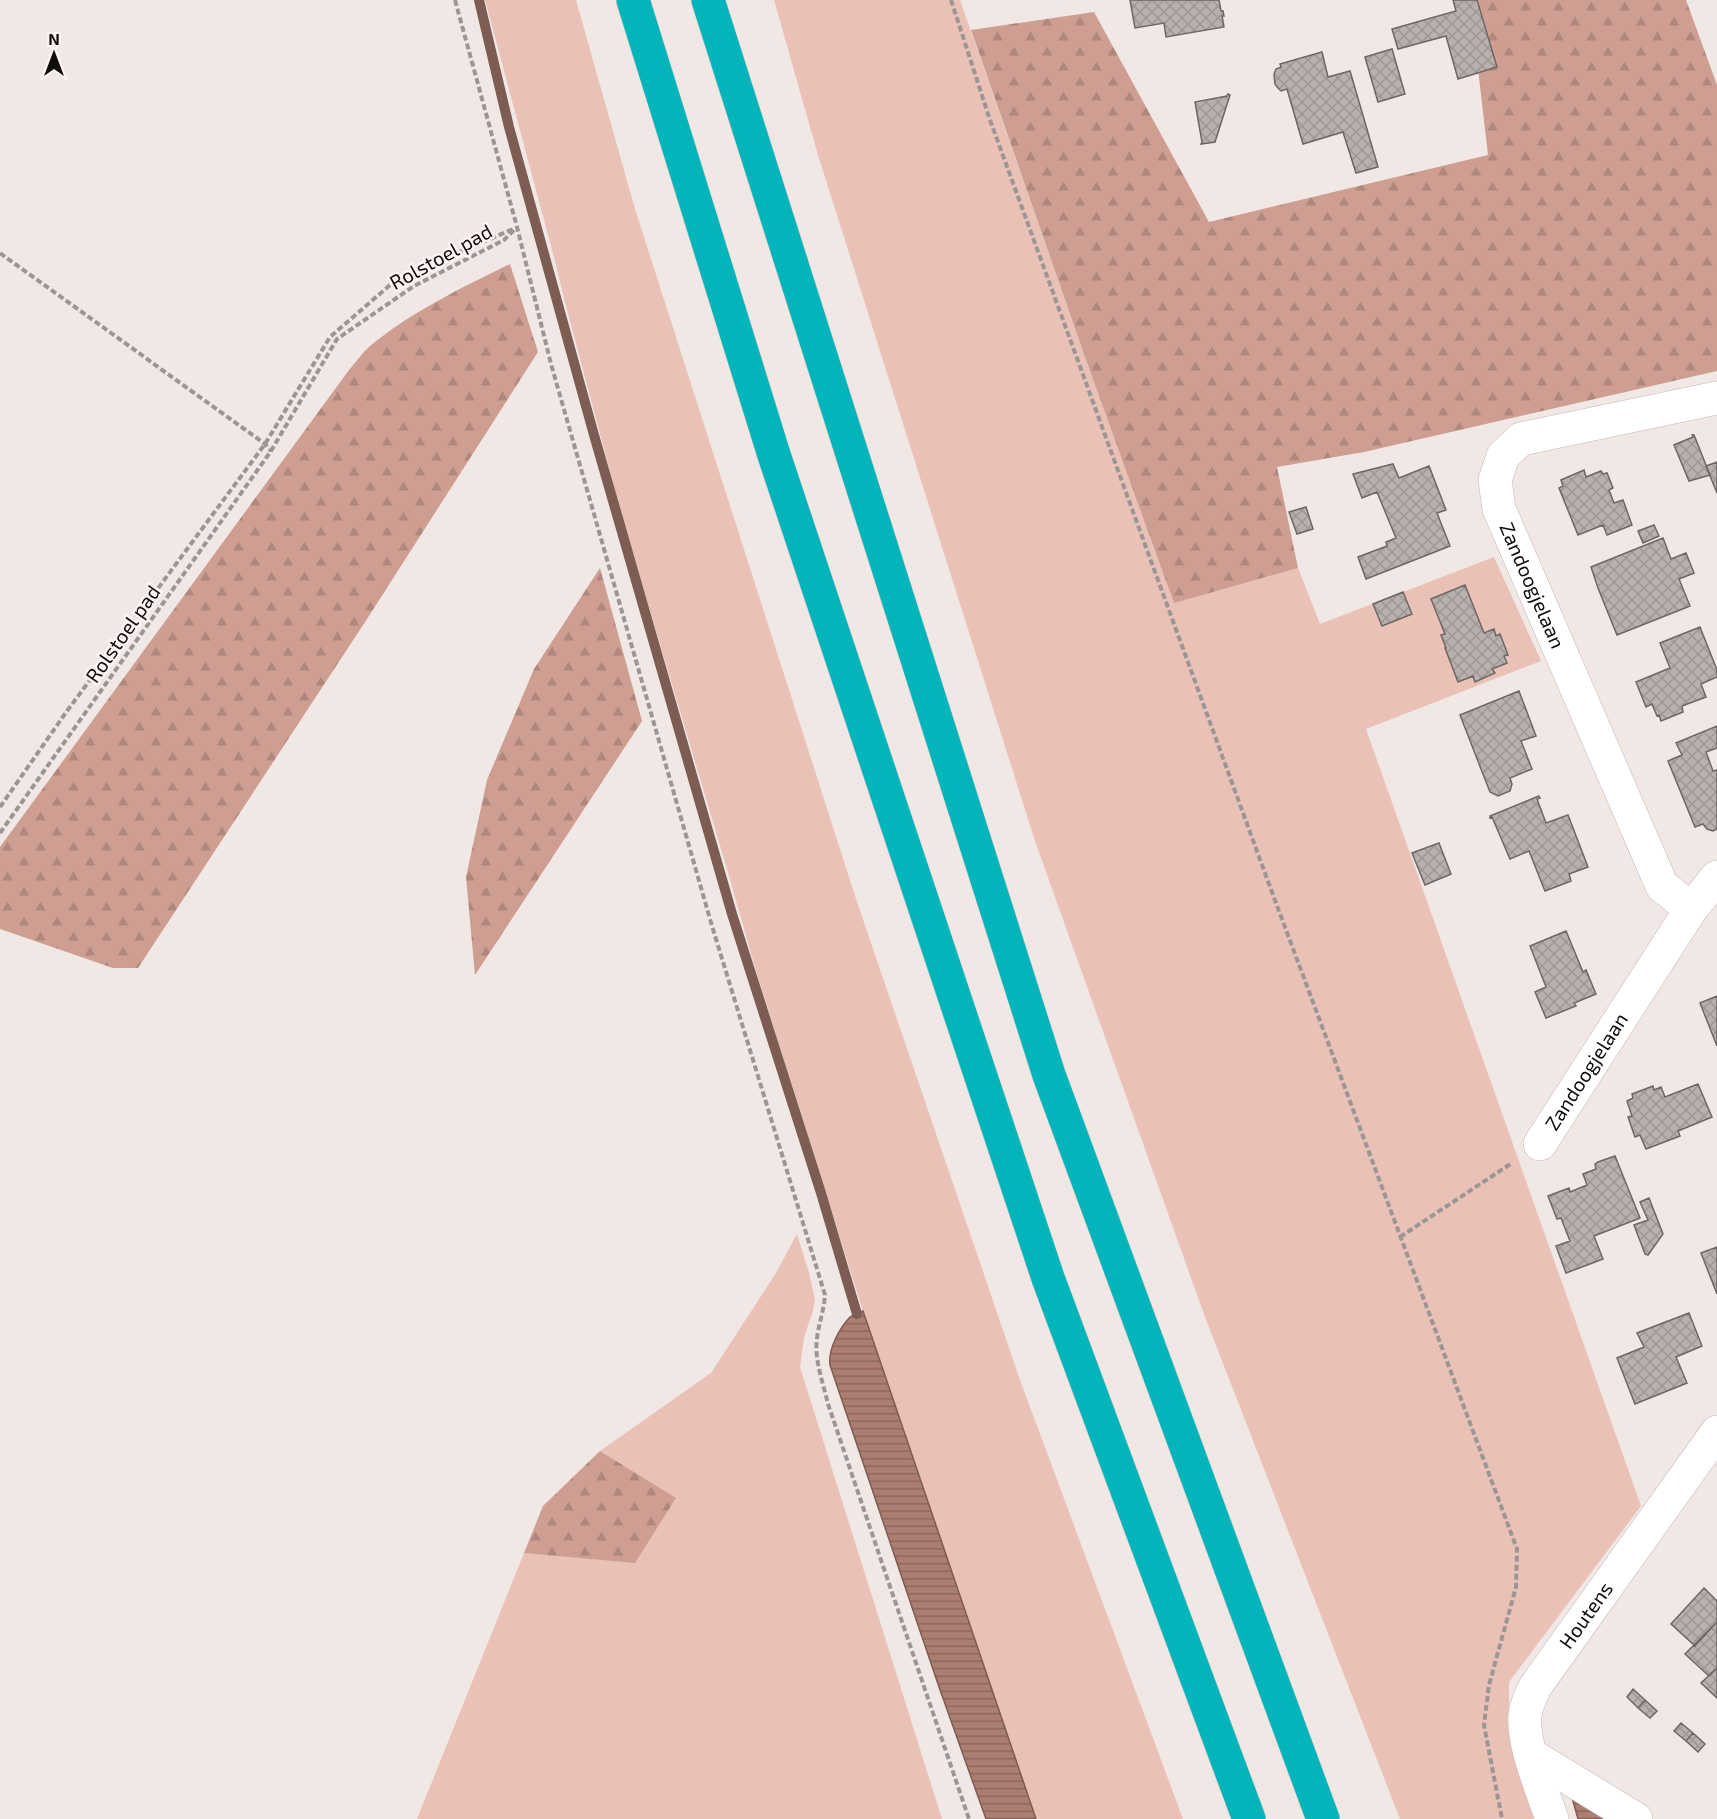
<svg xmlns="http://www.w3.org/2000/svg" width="1717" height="1819" viewBox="0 0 1717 1819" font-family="'Exo 2',sans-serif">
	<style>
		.green { fill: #e9c1b6 }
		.forest { fill: url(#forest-firs) }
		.water { fill: url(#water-rules); stroke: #7d5c53; stroke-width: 1.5 }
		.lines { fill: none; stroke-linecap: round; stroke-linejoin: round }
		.stream { stroke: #7d5c53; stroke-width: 10 }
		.building { fill: url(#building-cross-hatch); stroke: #6e6664; stroke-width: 1.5 }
		.minor-casing { stroke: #c1b7b5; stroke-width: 34 }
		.highway-casing { stroke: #c6c5c5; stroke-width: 34 }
		.path { stroke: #9d9594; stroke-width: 4; stroke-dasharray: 6 3; stroke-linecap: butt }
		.minor { stroke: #fff; stroke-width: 33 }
		.highway { stroke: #01b5ba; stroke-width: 33 }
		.labels { text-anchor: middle; stroke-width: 5; stroke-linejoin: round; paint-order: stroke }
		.street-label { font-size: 20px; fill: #100d0c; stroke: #fff4f2 }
	</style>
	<defs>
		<pattern id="forest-firs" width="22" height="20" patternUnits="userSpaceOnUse" patternTransform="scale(1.5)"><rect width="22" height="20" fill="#ce9e92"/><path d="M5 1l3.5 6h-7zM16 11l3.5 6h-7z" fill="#b0877d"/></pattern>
		<pattern id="water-rules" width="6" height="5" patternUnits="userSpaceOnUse" patternTransform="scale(1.5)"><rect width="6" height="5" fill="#ac7e72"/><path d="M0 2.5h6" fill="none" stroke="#8b665c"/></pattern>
		<pattern id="building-cross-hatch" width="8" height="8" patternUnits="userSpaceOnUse" patternTransform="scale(1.5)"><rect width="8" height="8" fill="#b9b0ad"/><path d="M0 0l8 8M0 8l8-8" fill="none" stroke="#9e9694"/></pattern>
	</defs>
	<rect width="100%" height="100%" fill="#f1e7e5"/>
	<path class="green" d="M485,0H576L635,209L856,899L1020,1380L1183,1819H1036L863,1311L756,971L727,869L621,513L565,302L554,257Z
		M774,0H960L1086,360L1174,602L1298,568L1320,624L1494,557L1541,661L1366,729L1641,1506L1509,1682V1709L1529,1805L1534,1819H1400L1205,1317L1035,841L818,155Z
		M797,1234L809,1273L815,1299L813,1311L804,1337L800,1367L942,1819H417L524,1553L635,1562L675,1498L600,1451L711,1373L776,1273Z"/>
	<path class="forest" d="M1470,0H1686L1717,85V371L1364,452L1277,467L1298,568L1174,603L1086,360L971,30L1094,12L1209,222L1488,155Z
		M510,264L538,352L367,619L138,968H113L0,929V847L349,370C356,362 362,353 370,346C411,312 463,287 510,264Z
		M600,568L642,721L475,975L466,877L487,780L534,669Z
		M600,1451L676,1498L635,1563L524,1553L543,1506Z"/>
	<path class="water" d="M863,1311L1036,1819H986L939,1687L830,1365C828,1349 839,1329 850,1317C854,1314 859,1313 863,1311Z
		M1571,1794L1619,1819H1578Z"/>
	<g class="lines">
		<path class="stream" d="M479,0L509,127L594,435L732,914L821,1193L857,1314"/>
	</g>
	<path class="building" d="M1130,0H1219L1221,11H1223L1224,16H1222L1224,27L1166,37L1164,23L1135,28Z
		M1453,0H1477L1497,67L1458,79L1446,36L1398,49L1392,29L1456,11Z
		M1392,49L1405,94L1378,102L1365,57Z
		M1322,52L1328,77L1350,71L1378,167L1356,173L1343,132L1303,144L1287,89L1281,91L1278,88L1275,84L1274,74L1276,69L1281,67L1280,64Z
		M1228,94L1230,95L1215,142L1201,144L1202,142L1195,102L1227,96Z
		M1692,435H1694L1710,475L1689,481L1674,445L1693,437Z
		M1717,462V493L1706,466Z
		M1393,464L1399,478L1429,466L1446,510L1437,513L1450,546L1366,579L1358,557L1387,546L1386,542L1396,538L1377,492L1362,498L1353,474Z
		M1584,470L1586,477L1601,471L1603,474L1607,473L1613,488L1609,490L1614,503L1623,500L1632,525L1607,535L1603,525L1578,535L1559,488L1563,486L1561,480Z
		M1306,507L1313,529L1297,534L1289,512Z
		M1654,525L1659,536L1643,543L1638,531Z
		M1663,538L1671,559L1686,553L1694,573L1679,579L1690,606L1617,635L1598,588L1591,567Z
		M1465,585L1484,633L1494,629L1496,636L1500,634L1508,655L1504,656L1507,663L1492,669L1495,673L1475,682L1473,676L1458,682L1445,648H1446L1441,635L1445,634L1431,599Z
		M1403,592L1412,614L1382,626L1373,604Z
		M1700,627L1717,670V677L1701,684L1706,697L1682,706L1683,712L1661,721L1659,715L1657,716L1652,704L1646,707L1636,682L1670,668L1660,643Z
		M1519,691L1536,736L1521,741L1532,769L1510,778L1512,784L1510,791L1498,796L1490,792L1460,715Z
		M1717,726V748L1706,752L1713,771L1717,770V829L1713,831L1707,829L1703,824L1695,827L1668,761L1682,755L1676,743Z
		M1539,796L1540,798L1537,799L1546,823L1568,815L1588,867L1569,874L1571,881L1545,891L1529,851L1510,859L1492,817L1490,818V816Z
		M1439,843L1451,874L1425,885L1412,853Z
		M1566,931L1583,972L1586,970L1596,994L1574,1003L1576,1006L1546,1018L1535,992L1546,987L1530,946Z
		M1717,996V1046L1700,1003Z
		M1698,1084L1712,1117L1678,1131L1680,1136L1646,1149L1640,1135L1635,1137L1628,1117L1632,1116L1627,1101L1633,1098L1632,1094L1653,1086L1654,1090L1661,1087L1665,1097Z
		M1615,1156L1640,1218L1594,1236L1603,1259L1566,1273L1556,1246L1570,1241L1561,1218L1557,1219L1548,1196L1569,1188L1570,1192L1587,1185L1583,1174L1596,1169L1595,1164L1598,1162Z
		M1649,1198L1663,1234L1648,1255L1645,1254L1634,1225L1648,1220L1640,1202Z
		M1717,1247V1294L1701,1253Z
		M1689,1313L1702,1346L1676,1357L1687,1383L1635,1404L1617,1358L1644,1347L1637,1333Z
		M1704,1588L1717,1601V1622L1695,1646L1671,1624Z
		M1717,1622V1668L1709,1676L1685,1654Z
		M1717,1668V1698L1701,1683Z
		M1633,1689L1645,1700L1638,1708L1627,1697Z
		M1645,1700L1657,1711L1650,1718L1638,1708Z
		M1681,1723L1693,1733L1686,1741L1674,1731Z
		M1693,1733L1705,1744L1698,1752L1686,1741Z"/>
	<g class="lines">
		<g class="minor-casing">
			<g id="minor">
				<path id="s1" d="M1717,398L1521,439L1503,456L1495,480L1499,509L1662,886L1691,909L1717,877"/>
				<path id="s2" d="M1540,1144L1691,909"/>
				<path d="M1531,1755L1636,1819"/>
				<path id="s3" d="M1552,1819C1542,1790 1522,1743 1525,1714C1527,1704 1531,1695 1535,1687L1717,1432"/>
			</g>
		</g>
		<g class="highway-casing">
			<path id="highway" d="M633,0L774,455L1048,1278L1249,1819
				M708,0L1049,1075L1323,1819"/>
		</g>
		<path class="path" d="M455,0L517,227L551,364L712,926L825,1295C824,1310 819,1323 817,1338C814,1360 823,1382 828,1404L969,1819
			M951,0L990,120L1273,895L1517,1549L1516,1587L1489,1685L1484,1725L1502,1819
			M0,253L265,444L271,451
			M0,807L67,711L265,444L330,337L397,279L513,229
			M0,833L271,451L337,339L414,286L504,240L516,228
			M1400,1237L1512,1163"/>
		<use href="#minor" class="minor"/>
		<use href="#highway" class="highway"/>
	</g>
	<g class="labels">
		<g class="street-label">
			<text transform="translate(441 257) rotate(-29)" y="7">Rolstoel pad</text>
			<text dy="7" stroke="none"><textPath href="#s1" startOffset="363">Zandoogjelaan</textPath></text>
			<text transform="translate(123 634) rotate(-55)" y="7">Rolstoel pad</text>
			<text dy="7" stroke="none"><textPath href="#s2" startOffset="86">Zandoogjelaan</textPath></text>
			<text dy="7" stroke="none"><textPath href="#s3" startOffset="226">Houtens</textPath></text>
		</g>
	</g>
	<g transform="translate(54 54)" stroke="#fff4f2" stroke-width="4.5" paint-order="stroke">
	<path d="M0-4.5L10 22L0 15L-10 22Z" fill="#100d0c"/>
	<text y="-9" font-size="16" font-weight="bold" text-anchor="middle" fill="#100d0c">N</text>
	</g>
</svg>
